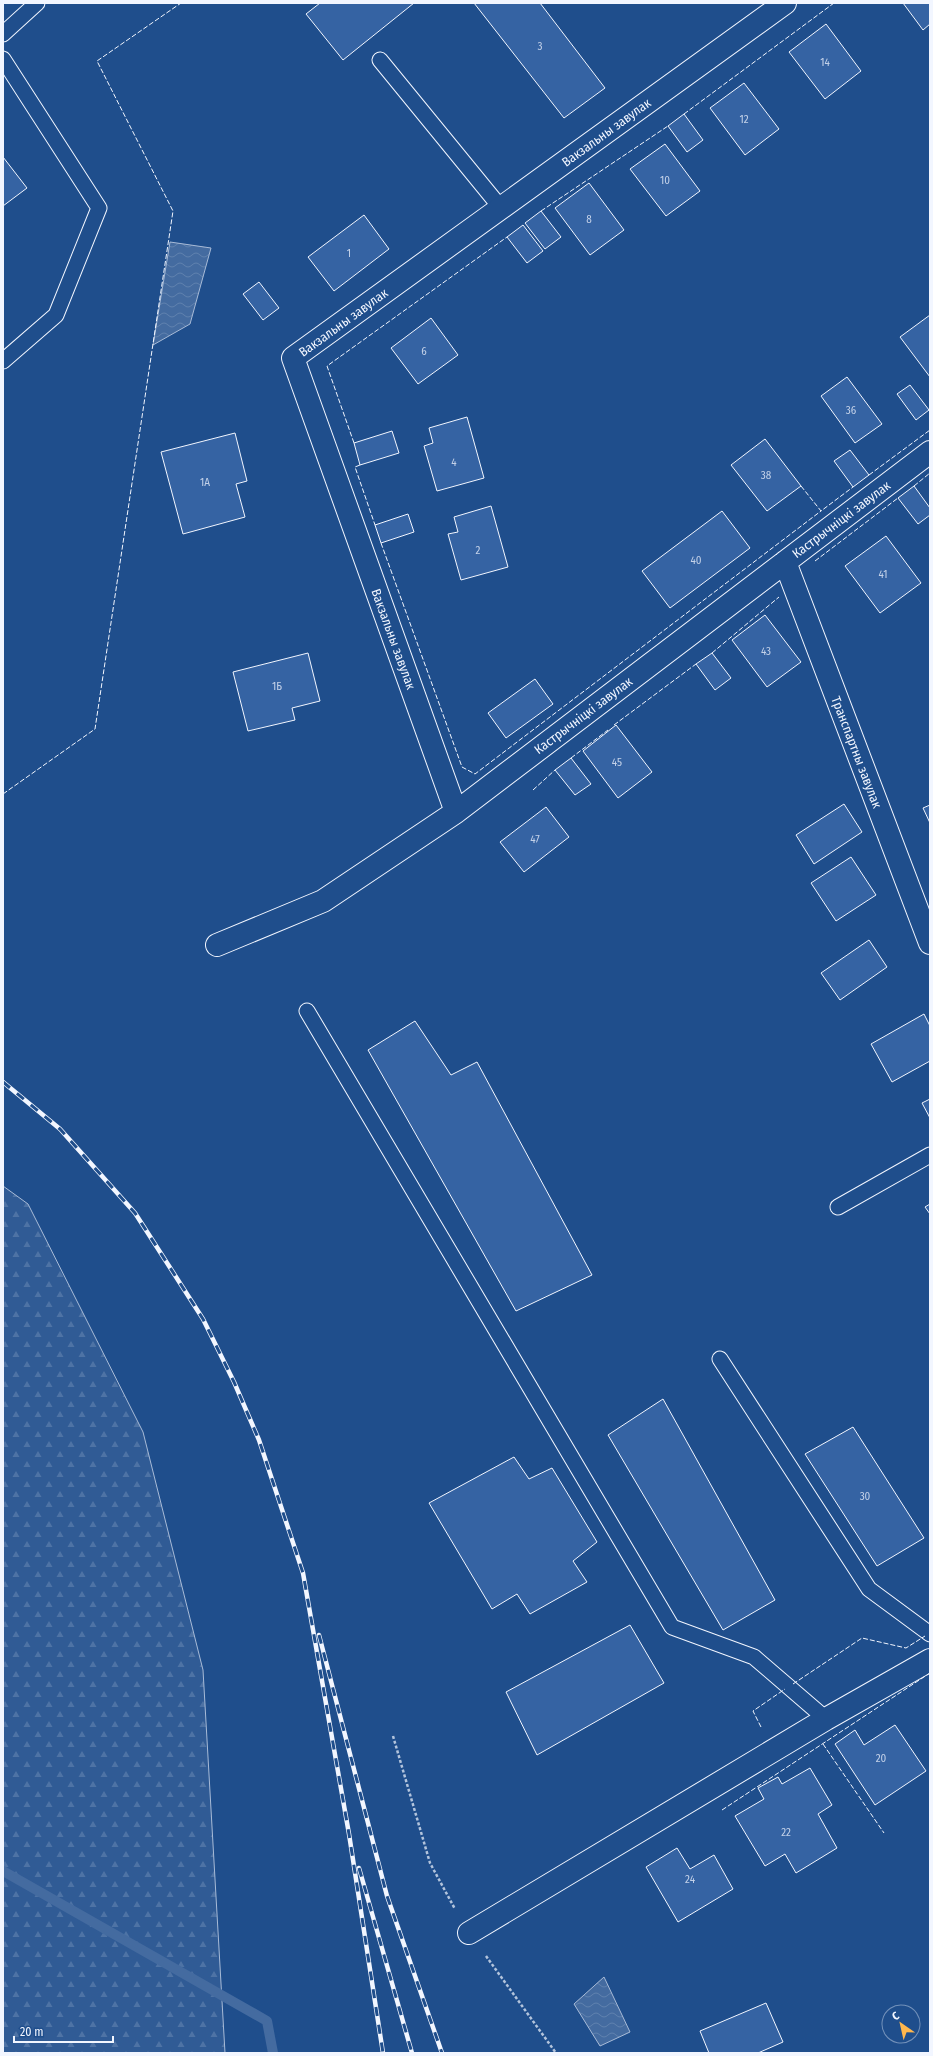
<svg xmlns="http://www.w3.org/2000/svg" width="933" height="2056" viewBox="0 0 933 2056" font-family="'Fira Sans Condensed',sans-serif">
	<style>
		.forest { fill: url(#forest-firs); stroke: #a8bbd7 }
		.water { fill: url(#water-waves); stroke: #a8bbd7 }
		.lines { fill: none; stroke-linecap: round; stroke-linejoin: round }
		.stream { stroke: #446ba0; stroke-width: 10 }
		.building { fill: #3563a3; stroke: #f2f6ff }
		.service-casing { stroke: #f2f6ff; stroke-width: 17 }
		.minor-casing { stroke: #f2f6ff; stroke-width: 24 }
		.path { stroke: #b3c4dc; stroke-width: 2.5; stroke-dasharray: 3 2; stroke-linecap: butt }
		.service { stroke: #1f4e8c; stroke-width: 15 }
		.minor { stroke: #1f4e8c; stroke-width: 22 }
		.rail-casing { stroke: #f2f6ff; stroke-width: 4.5 }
		.rail { stroke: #1f4e8c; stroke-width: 3; stroke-dasharray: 9; stroke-linecap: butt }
		.fence { stroke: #f2f6ff; stroke-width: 1; stroke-dasharray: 5 2; stroke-linecap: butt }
		.labels { text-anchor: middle; stroke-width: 3; stroke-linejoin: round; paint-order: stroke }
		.number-label { font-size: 11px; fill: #c3d1e8 }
		.street-label { font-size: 13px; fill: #f2f6ff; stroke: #1f4e8c }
	</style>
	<defs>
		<pattern id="forest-firs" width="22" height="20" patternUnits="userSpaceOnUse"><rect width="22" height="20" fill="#305b95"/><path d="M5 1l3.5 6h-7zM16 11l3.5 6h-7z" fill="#4e73a5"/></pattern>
		<pattern id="water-waves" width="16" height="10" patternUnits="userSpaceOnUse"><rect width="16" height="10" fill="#446ba0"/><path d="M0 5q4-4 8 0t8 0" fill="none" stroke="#5f81ae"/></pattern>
	</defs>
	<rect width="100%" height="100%" fill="#1f4e8c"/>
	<path class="forest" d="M3,1186L28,1204L143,1432L203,1670L225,2053H3Z"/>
	<path class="water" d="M170,242L211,248L190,324L153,345Z
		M604,1977L630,2032L600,2046L574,2004Z"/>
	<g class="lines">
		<path class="stream" d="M3,1871L267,2021L273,2053"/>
	</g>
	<path class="building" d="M320,3H414L343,60L306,14Z
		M474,3H540L605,88L564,118Z
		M903,3H930V24L923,30Z
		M826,24L861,71L825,99L789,52Z
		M744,83L779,129L745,155L710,108Z
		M684,114L703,140L687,152L668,126Z
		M665,144L700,191L666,216L630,169Z
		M3,157L27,188L3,206Z
		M589,183L624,230L590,255L555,208Z
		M541,211L561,237L545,249L525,223Z
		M364,215L389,249L334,291L308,257Z
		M523,225L543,251L527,263L507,237Z
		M259,282L279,308L263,320L243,294Z
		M930,315V377L900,337Z
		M431,318L458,355L418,384L391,348Z
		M847,377L882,424L855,443L821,396Z
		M910,385L929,410L916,420L897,394Z
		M467,417L484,478L437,491L424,446L433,443L429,428Z
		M392,431L399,453L360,465L354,443Z
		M235,433L247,481L236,484L245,517L183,534L161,452Z
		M765,439L801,486L767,511L731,465Z
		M850,450L869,475L853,487L834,461Z
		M914,486L930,508V515L918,524L898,498Z
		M491,506L508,567L461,580L448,534L458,532L454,517Z
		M722,511L750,548L670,608L642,571Z
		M408,514L414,532L381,543L375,525Z
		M886,536L921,583L880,613L845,566Z
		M765,615L801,662L767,687L732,640Z
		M308,653L320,701L292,708L295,720L248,731L233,672Z
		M712,653L731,678L715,690L696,664Z
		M535,679L553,704L506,738L488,713Z
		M616,725L652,772L618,798L583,751Z
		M571,758L591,784L575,795L555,770Z
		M844,804L862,832L814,864L796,835Z
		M930,805V823L923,808Z
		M546,807L569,837L524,872L500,842Z
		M851,857L876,895L836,921L811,883Z
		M869,940L887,967L840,1000L821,973Z
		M924,1014L930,1026V1061L892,1082L871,1044Z
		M415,1021L451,1075L477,1062L592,1275L516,1311L368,1050Z
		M930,1099V1118L922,1103Z
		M930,1204V1214L925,1207Z
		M663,1399L775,1600L723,1630L608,1435Z
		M853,1427L924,1538L877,1566L805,1454Z
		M514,1457L529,1479L552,1468L597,1542L573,1561L587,1582L530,1614L517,1594L492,1609L429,1503Z
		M630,1625L664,1683L537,1755L506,1692Z
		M895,1725L926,1771L875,1805L835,1744L855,1730L864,1745Z
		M810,1768L832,1805L818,1814L837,1848L796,1873L785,1854L765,1866L735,1816L764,1799L758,1788L778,1777L782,1784Z
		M677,1848L690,1869L714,1855L733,1889L678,1922L646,1867Z
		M766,2003L783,2042L758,2053H709L700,2031Z"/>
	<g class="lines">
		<g class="service-casing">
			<path id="service" d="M3,34L37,3
				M3,59L99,208L56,315L3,361
				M380,60L501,208
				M307,1011L672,1627L754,1657L826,1719
				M838,1207L930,1155
				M720,1359L869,1589L930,1634"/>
		</g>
		<g class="minor-casing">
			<path id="minor" d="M785,562L930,943
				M456,812L293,358L785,3
				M217,945L323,901L456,812L930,452
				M469,1933L826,1719L930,1660"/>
		</g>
		<path class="path" d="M393,1736L430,1863L455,1909
			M486,1956L556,2053"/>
		<use href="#service" class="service"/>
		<use href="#minor" class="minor"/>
		<g class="rail-casing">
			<path id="rail" d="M3,1082L60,1129L135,1213L203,1319L234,1382L259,1440L303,1573L349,1834L383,2053
				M319,1635L387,1896L442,2053
				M359,1868L412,2053"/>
		</g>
		<use href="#rail" class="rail"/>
		<path class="fence" d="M684,114L834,3
			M541,211L668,126
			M354,443L327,366L507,237
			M360,465L355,467L375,525
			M869,475L930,430
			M801,486L821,511L853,487
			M914,486L930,473
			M381,543L462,767L475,774L821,511
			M815,561L898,498
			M712,653L779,597
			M614,725L696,664
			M571,758L608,730
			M533,790L555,770
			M3,794L95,729L173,211L97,61L181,3
			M793,1684L862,1638L906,1648L925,1636
			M761,1727L753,1711L785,1689
			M823,1744L884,1833
			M722,1810L930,1673"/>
	</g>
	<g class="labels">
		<g class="number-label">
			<text x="540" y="50">3</text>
			<text x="825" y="66">14</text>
			<text x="744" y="123">12</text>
			<text x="665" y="184">10</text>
			<text x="589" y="223">8</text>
			<text x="349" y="257">1</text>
			<text x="424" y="355">6</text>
			<text x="851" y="414">36</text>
			<text x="454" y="466">4</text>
			<text x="766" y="479">38</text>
			<text x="205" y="486">1А</text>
			<text x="478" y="554">2</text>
			<text x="696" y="564">40</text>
			<text x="883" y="578">41</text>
			<text x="766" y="655">43</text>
			<text x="277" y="690">1Б</text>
			<text x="617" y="766">45</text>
			<text x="535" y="843">47</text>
			<text x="865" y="1500">30</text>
			<text x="881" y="1762">20</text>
			<text x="786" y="1836">22</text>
			<text x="690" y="1883">24</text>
		</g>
		<g class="street-label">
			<text transform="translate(606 132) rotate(-36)" y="5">Вакзальны завулак</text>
			<text transform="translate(343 322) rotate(-36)" y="5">Вакзальны завулак</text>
			<text transform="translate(841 519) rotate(-37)" y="5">Кастрычніцкі завулак</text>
			<text transform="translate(394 639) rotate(70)" y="5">Вакзальны завулак</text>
			<text transform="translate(583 715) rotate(-37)" y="5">Кастрычніцкі завулак</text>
			<text transform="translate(857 752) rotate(69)" y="5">Транспартны завулак</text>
		</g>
	</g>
	<rect width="933" height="2056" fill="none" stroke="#f2f6ff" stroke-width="8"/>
	<g transform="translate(901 2024) rotate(326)"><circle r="19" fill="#1f4e8c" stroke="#7391ba"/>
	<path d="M0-3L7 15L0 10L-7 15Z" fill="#ffb74d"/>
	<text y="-6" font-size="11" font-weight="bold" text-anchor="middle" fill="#f2f6ff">С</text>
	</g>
	<path d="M14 2036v6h99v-6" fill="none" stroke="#f2f6ff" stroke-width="2"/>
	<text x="20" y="2036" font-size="12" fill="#f2f6ff" stroke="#1f4e8c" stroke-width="3" paint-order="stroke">20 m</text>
</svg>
